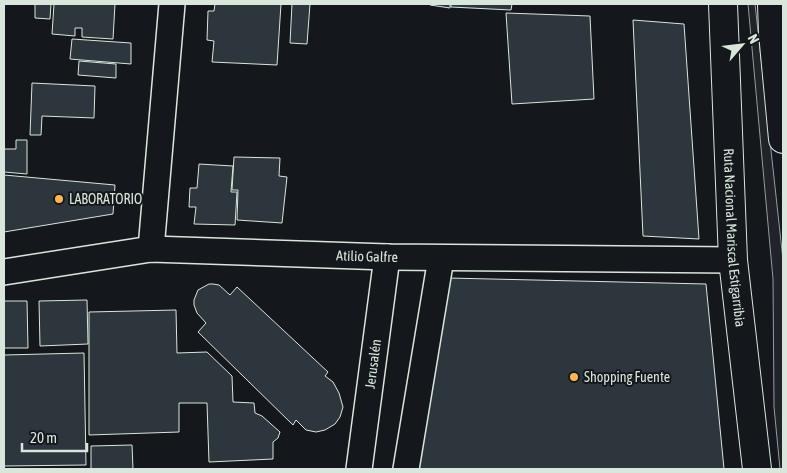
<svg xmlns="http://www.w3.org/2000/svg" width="787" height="473" viewBox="0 0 787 473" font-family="'Asap Condensed',sans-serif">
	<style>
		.green { fill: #202428; stroke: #939e99 }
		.building { fill: #2c363c; stroke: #d8e6dc }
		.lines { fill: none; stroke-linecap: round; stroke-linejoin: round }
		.minor-casing { stroke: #d8e6dc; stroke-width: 28 }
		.highway-casing { stroke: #d8e6dc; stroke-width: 30 }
		.minor { stroke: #14181c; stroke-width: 25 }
		.highway { stroke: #14181c; stroke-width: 28 }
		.poi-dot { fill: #ffb74d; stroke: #14181c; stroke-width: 2 }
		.labels { text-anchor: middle; stroke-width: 4; stroke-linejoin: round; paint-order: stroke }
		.poi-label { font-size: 14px; fill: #d8e6dc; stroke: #14181c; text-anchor: start }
		.street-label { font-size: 14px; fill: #d8e6dc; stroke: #14181c }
	</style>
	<rect width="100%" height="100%" fill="#14181c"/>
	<path class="green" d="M748,4H755L783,260V469H780L774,407L773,279Z"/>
	<path class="building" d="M35,4H51L50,19L35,18Z
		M54,4H115L113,39L82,37V28H75V36L52,34Z
		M215,4H281L277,65L212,62L214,41L207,40L208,11H214Z
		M292,4H310L307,44L290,43Z
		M430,4H450V8L430,5Z
		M451,4H512L511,10L451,7Z
		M506,13L590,16L594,99L512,104Z
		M633,20L684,24L699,239L643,236Z
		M72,39L131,43V64L70,59Z
		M79,61L116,64V78L78,75Z
		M32,83L95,86L94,118L42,116L41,135H30Z
		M16,140H27V174L4,172V149H16Z
		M234,157L280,158L279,176L287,177L282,223L237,220L238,190H232Z
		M199,164L233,166L231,192H237L235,225L194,224L196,207H189L190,188H197Z
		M4,175L115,185L113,214L4,232Z
		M448,278L706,284L724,469H417Z
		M209,284H213L219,285L230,295L237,287L328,372L325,376L333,382L339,393L343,407L340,417L335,424L325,430L316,432L306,430L296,420L293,425L198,332L206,323L197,313L194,305V300L198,290Z
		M87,300L88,344L40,346L39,301Z
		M4,301H27L28,348H4Z
		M176,310L177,353L207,352L232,376L233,402L254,403L255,413L262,416L280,432L278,438L273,442V459L209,462L207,403H179V432L89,435V312Z
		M84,353L86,465L4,466V355Z
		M132,445L133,469H91V446Z"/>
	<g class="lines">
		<g class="minor-casing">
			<g id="minor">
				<path d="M151,249L172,4"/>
				<path id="s1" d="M4,272L151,249L387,257L733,260"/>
				<path id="s2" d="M359,469L387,257"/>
				<path d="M406,469L441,258"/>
			</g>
		</g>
		<g class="highway-casing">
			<g id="highway">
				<path id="s3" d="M723,4L733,260L757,469"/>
				<path d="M772,4L773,33L783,139"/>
			</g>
		</g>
		<use href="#minor" class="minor"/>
		<use href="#highway" class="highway"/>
	</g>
	<g class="poi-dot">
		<circle cx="59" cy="199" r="5"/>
		<circle cx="574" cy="377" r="5"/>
	</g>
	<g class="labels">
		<g class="poi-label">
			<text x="69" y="204">LABORATORIO</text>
			<text x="584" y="382">Shopping Fuente</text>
		</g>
		<g class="street-label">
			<text dy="5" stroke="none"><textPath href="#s3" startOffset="234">Ruta Nacional Mariscal Estigarribia</textPath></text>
			<text dy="5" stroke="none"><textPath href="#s1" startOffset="365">Atilio Galfre</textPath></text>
			<text dy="5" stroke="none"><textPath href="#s2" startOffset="106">Jerusalén</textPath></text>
		</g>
	</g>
	<rect width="787" height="473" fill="none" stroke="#d8e6dc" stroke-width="10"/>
	<g transform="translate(742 45) rotate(62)" stroke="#14181c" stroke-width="4" paint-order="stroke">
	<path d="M0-4L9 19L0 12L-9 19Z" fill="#d8e6dc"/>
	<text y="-8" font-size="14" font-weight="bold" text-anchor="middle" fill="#d8e6dc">N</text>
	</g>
	<path d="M22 443v8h65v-8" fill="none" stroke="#d8e6dc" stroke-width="2.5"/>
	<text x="30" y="443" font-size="15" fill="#d8e6dc" stroke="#14181c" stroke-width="4" paint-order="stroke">20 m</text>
</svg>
